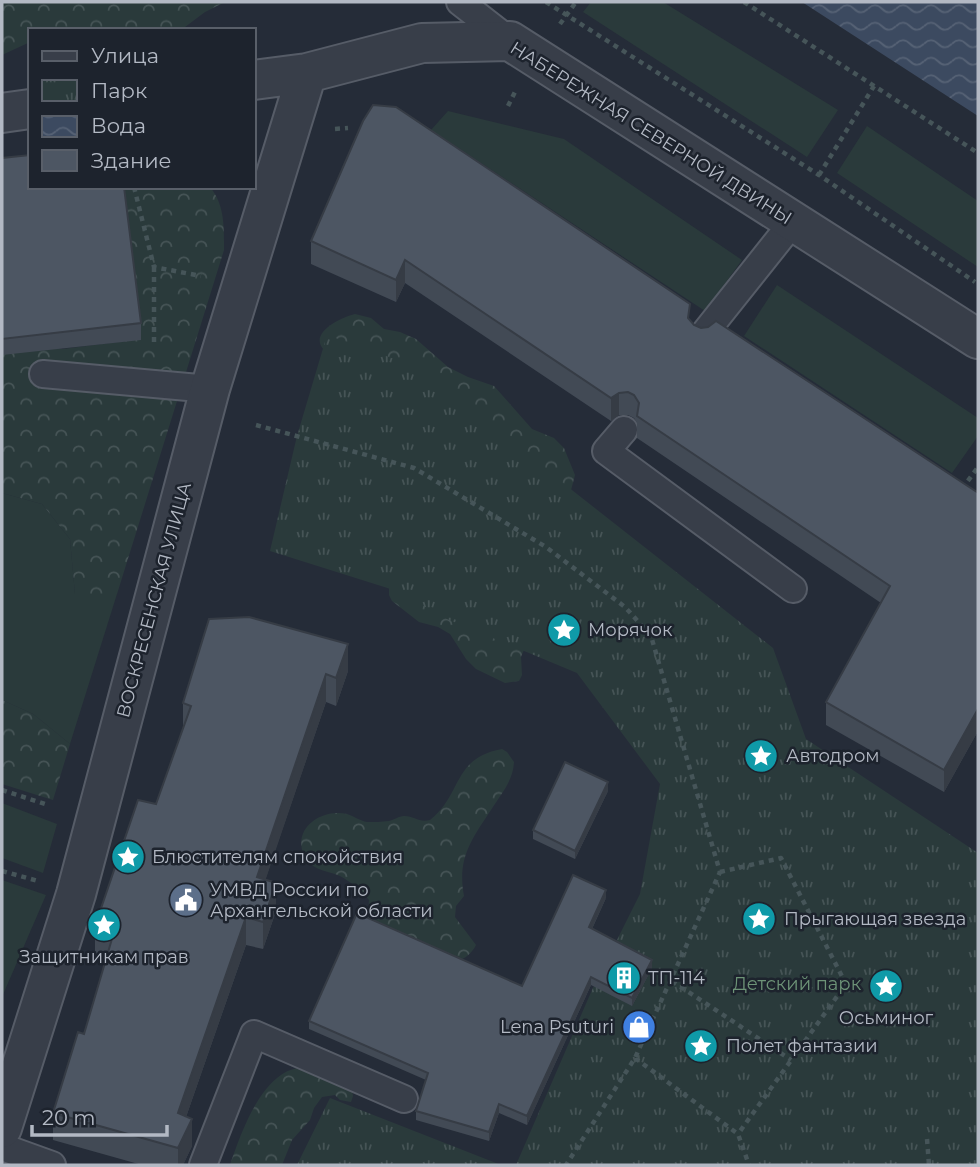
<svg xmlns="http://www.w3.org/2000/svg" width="980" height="1167" viewBox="0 0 980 1167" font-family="Montserrat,sans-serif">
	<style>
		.green { fill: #2a3a3b }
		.forest { fill: url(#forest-crowns) }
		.park { fill: url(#park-tufts) }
		.water { fill: url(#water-waves) }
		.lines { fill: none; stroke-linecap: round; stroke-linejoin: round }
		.service-casing { stroke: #565c67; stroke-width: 30 }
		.tertiary-casing { stroke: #565c67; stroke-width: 42 }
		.path { stroke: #465559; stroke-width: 4.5; stroke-dasharray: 5 5; stroke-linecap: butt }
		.service { stroke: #383e49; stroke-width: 26 }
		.tertiary { stroke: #383e49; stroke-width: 38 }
		.wall { fill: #424a55 }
		.shaded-wall { fill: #363c45 }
		.building { fill: #4d5663; stroke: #363c45; stroke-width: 2 }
		.labels { text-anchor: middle; stroke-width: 5; stroke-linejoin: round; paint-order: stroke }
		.street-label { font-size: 18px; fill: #b3b9c4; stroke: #1d232d }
		.poi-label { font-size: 18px; fill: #b3b9c4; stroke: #1d232d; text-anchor: start }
		.park-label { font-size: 18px; fill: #6d9377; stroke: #1d232d }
	</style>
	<defs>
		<pattern id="forest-crowns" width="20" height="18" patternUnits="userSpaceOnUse" patternTransform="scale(1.75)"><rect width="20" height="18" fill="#2a3a3b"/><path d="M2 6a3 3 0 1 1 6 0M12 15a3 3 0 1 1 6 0" fill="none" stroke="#465456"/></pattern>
		<pattern id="park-tufts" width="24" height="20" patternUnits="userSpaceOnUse" patternTransform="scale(1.75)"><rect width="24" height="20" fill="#2a3a3b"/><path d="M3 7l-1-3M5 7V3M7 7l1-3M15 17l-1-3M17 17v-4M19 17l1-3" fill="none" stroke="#465456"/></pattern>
		<pattern id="water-waves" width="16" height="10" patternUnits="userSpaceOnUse" patternTransform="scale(1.75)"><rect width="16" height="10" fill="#3c4a60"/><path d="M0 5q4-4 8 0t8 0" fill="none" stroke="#566275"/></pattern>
	</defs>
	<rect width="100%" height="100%" fill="#252c38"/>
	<path class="green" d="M591,2H663L838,110L807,157L583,12Z
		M448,111L564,139L742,260L705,311L431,130Z
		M867,126L978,201V267L837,173Z
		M777,285L978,418V436L952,473L744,336Z
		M2,493L42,504L70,539L75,594H117L70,744L33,714L2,700Z
		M2,803L57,824L43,873L2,858Z
		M2,880L46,895L2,997Z"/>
	<path class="forest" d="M2,2H225L205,12L181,30H30V42L2,55Z
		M122,187H210C225,205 224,228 224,250L117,594H75L70,539L42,504L2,493V354L41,346L63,349L141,339Z
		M355,314L371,318L384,329L400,332L416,339L448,367L468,377L494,386L532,429L554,438L564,448L575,475L570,494L325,351C307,334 339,318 355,314Z
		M389,583L528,640L521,657L522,675L519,681L505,683L476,669L466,659L450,634L438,627L419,622L392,601L389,595Z
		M2,700L33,714L70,744L53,800L2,784Z
		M502,749L507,752L514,762C513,781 501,794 491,810C471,840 457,859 464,896L456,906L455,917L476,945C472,953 465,959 457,961L367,924L369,900C361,890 351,882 340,876C327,870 311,871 304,855C292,828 322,808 347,814C354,816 360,821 367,822C374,822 382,822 389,821C394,820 399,816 404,816C414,816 419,823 430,820C463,794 452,758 502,749Z
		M307,1065L350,1079L353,1096L351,1102L340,1100L335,1095L322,1097L314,1108L310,1120L292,1140L282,1165H230C240,1136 255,1093 281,1075C289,1069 299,1068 307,1065Z"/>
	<path class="park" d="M327,335L414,366L773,648L806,739L978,853V1165H516L592,990L640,894L660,784L577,673L447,619L397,591L270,551L297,436Z
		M330,1098L501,1165H297Z"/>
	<path class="water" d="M802,2H978V116Z"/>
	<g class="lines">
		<g class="service-casing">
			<path id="service" d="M460,2L510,41
				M703,335L793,222
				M43,374L210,389
				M624,430L606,451L793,589
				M2,1147L52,1165
				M203,1165L254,1034L404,1099"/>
		</g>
		<g class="tertiary-casing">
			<path id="tertiary" d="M254,80L307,73L422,43L510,41L978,339
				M2,113L30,109
				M2,1128L76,894L210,389L307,73"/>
		</g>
		<path class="path" d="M546,2L819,175L975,282
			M744,2L978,153
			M560,24L576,2
			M508,106L515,92
			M335,129L348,128
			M819,175L874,86
			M134,187L154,267L201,276
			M154,267V347
			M256,425L414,468L546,547L625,607L651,636L720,872L635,1058L566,1165
			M962,489L978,467
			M2,790L45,804
			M2,871L38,881
			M720,872L781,858L846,984L738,1134
			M672,981L791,1060
			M635,1058L738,1134L749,1165
			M927,1139L929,1165"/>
		<use href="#service" class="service"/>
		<use href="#tertiary" class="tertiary"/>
	</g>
	<path class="wall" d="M2,158L141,323V340L2,355Z
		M311,241L690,320L694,325L977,492L978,490V731L944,792L826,725V702L881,603L637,438V423L634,418L628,415H619L611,421L405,283L396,302L311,264Z
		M249,617L348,671L336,706L326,702L265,880L276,911L263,949L246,945L186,1117L192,1146L183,1165H142L53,1140V1113L84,1034L107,957L95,954V926L156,804L183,729V703Z
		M608,791L575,859L533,839V830Z
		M606,898L592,929L652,968L632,1006L591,985L527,1125L499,1113L489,1141L416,1120V1111L426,1080L309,1029V1021L522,986Z"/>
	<path class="shaded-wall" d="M405,260V283L396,302V280Z
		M619,393V415L611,421V398Z
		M348,644V671L336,706V678Z
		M326,674V702L257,905V877Z
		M978,709V731L944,792V770Z
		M608,782V791L575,859V851Z
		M276,883V911L263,949V922Z
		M606,890V898L589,935V927Z
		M246,917V945L178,1140V1113Z
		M652,960V968L632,1006V998Z
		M591,977V985L527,1125V1116Z
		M499,1104V1113L489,1141V1132Z
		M192,1119V1146L183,1165H178V1148Z"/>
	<path class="building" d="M373,105L396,107L690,304L688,318L694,325L701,328L708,327L716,321L977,492L978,490V709L944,770L826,702L890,586L637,416L639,403L634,395L628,392L619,393L611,398L405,260L396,280L311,241L363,121Z
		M30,155V187H124L141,323L2,339V158Z
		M249,617L348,644L336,678L326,674L257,877L276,883L263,922L246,917L178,1113L192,1119L178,1148L53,1113L78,1032L84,1034L114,932L95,926L138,800L156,804L191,706L183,703L209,619Z
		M565,762L608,782L575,851L533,830Z
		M573,875L606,890L589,927L652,960L632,998L591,977L527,1116L499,1104L489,1132L416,1111L428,1073L309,1021L357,913L522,986Z"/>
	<defs>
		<g id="sight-disc" transform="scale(1.75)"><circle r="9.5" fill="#0f9aa8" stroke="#1d232d"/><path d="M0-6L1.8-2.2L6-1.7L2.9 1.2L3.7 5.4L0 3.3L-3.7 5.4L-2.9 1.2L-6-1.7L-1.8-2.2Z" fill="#fff"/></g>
		<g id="civic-disc" transform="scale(1.75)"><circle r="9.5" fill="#5c6f8a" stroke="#1d232d"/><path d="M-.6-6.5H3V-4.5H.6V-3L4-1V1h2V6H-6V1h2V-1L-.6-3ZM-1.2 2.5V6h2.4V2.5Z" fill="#fff"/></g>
		<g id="building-disc" transform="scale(1.75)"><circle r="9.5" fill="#0f9aa8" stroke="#1d232d"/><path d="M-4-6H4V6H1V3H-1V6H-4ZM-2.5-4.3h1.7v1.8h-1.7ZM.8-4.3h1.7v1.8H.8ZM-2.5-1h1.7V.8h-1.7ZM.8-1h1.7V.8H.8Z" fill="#fff"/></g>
		<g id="shop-disc" transform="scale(1.75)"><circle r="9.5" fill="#3f7fe0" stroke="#1d232d"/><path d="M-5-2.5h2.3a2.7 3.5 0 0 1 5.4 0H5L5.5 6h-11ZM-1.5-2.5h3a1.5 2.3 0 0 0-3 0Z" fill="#fff"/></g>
	</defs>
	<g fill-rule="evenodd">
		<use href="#sight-disc" x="564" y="630"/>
		<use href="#sight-disc" x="761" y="756"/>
		<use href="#sight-disc" x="128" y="857"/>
		<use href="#civic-disc" x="186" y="900"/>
		<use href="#sight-disc" x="759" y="919"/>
		<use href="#sight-disc" x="104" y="925"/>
		<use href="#building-disc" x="624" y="978"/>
		<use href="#sight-disc" x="886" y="986"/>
		<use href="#shop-disc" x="639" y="1027"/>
		<use href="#sight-disc" x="701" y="1046"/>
	</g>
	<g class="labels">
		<g class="street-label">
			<text transform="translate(651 133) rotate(32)" y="6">НАБЕРЕЖНАЯ СЕВЕРНОЙ ДВИНЫ</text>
			<text transform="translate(154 600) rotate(-75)" y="6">ВОСКРЕСЕНСКАЯ УЛИЦА</text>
		</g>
		<g class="poi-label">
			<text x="588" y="636">Морячок</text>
			<text x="786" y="762">Автодром</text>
			<text x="152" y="863">Блюстителям спокойствия</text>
			<text x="210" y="896">УМВД России по<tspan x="210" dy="21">Архангельской области</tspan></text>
			<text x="784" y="925">Прыгающая звезда</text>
			<text x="104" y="963" text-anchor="middle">Защитникам прав</text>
			<text x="648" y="984">ТП-114</text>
			<text x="886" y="1024" text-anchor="middle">Осьминог</text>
			<text x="614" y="1033" text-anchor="end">Lena Psuturi</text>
			<text x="726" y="1052">Полет фантазии</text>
		</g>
		<g class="park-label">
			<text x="797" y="990">Детский парк</text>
		</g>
	</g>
	<rect width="980" height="1167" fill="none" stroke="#b3b9c4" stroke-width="7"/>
	<rect x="28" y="28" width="228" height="161" fill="#1d232d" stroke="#595f69" stroke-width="2"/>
	<rect x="42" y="51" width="35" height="10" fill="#383e49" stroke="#595f69" stroke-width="2"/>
	<text x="91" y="63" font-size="21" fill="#b3b9c4">Улица</text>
	<rect x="42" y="80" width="35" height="21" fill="url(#park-tufts)" stroke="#595f69" stroke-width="2"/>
	<text x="91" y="98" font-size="21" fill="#b3b9c4">Парк</text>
	<rect x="42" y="116" width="35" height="21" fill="url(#water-waves)" stroke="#595f69" stroke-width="2"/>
	<text x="91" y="133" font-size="21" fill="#b3b9c4">Вода</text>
	<rect x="42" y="150" width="35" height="21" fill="#4d5663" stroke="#595f69" stroke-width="2"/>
	<text x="91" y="168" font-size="21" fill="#b3b9c4">Здание</text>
	<path d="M32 1125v10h135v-10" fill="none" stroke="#b3b9c4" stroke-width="3.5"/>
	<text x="42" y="1125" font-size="21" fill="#b3b9c4" stroke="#1d232d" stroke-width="5" paint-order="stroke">20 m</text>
</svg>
